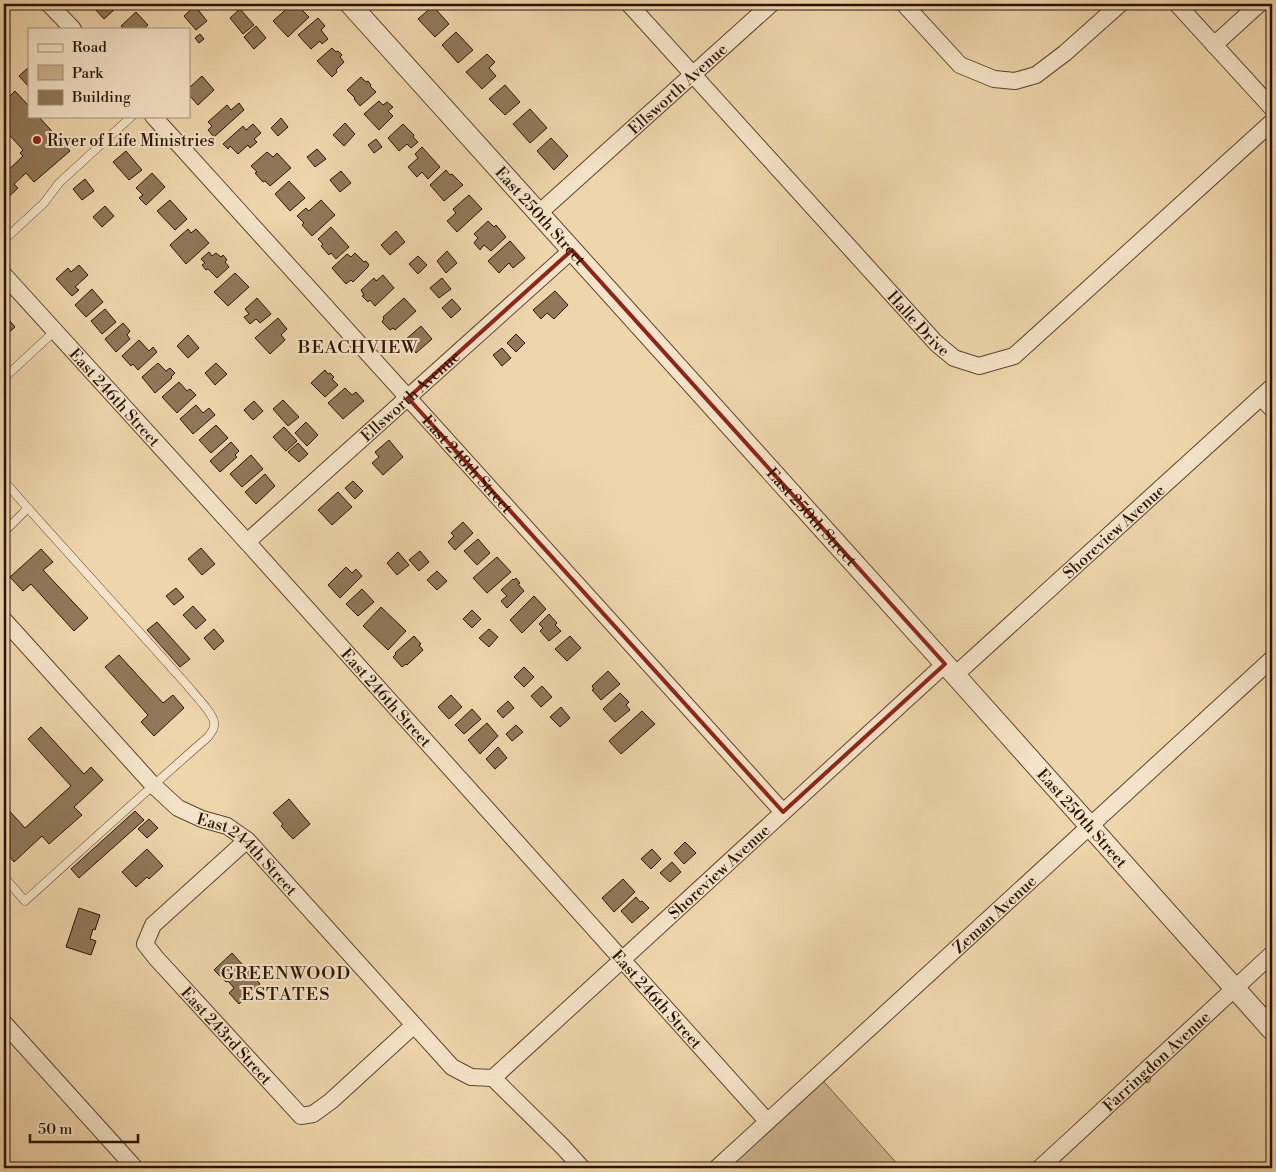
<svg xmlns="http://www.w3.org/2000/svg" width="1276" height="1172" viewBox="0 0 1276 1172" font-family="'Libre Bodoni',serif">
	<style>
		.green { fill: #ceb48f; stroke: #7d6448 }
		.building { fill: #91785a; stroke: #2c1302 }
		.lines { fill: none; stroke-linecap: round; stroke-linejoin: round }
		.service-casing { stroke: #5d442c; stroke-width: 9 }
		.minor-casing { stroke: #5d442c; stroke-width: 18 }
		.tertiary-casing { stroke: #5d442c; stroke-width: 22 }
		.service { stroke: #f5e4c9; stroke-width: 8 }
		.minor { stroke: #f5e4c9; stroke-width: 16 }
		.tertiary { stroke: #f5e4c9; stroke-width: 20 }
		.marked { fill: none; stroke: #8f2418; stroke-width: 4; stroke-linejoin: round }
		.poi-dot { fill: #8f2418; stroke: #f5e4c9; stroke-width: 2 }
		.labels { text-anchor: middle; stroke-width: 4; stroke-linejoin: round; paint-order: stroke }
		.street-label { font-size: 16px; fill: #2c1302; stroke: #f5e4c9 }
		.poi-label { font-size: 16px; fill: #2c1302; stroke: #f5e4c9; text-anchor: start }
		.neighbourhood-label { font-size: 18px; letter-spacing: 1px; fill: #2c1302; stroke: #f5e4c9 }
	</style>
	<rect width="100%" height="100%" fill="#efd5ac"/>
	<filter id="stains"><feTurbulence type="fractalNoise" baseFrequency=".004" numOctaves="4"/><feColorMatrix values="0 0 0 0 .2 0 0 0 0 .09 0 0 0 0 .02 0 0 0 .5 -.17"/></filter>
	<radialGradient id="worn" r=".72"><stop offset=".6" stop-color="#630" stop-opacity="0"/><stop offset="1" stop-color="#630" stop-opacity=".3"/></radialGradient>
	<path class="green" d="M818,1075L901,1168H717Z"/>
	<path class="building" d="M101,4H111L115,9L104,19L95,9Z
		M292,4H296L309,17L288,37L273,21Z
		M404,4H418L410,10Z
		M195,6L207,21L196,30L184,16Z
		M433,6L449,24L435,37L418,19Z
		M240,9L254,25L243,34L230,18Z
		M136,12L148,25L144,29H124L121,26Z
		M318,18L325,26L321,30L328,39L322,44L320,41L311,49L298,35Z
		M256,26L266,38L254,49L244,37Z
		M456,32L473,50L458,63L442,45Z
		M200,34L204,39L199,43L195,38Z
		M332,48L336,52L338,51L342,55L340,57L344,62L336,70L337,72L332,77L317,61Z
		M487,54L495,62L489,68L496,76L482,89L466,72Z
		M29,67V87L19,76Z
		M202,76L214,90L198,105L189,95V88Z
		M361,77L366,82L368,81L371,85L370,86L376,92L360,106L354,99L355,98L347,90Z
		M505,85L520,102L505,115L489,99Z
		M15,91L29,106V116H38L70,151L34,182L26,173L14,184L18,188L4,201V174L23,156L20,153L23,150L4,129V96L7,93L10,96Z
		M379,101L383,105L387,102L393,107L388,111L393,116L379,130L364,114Z
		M239,103L244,110L214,137L208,130L212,126L208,122L227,105L231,110Z
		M530,109L547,128L530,143L513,124Z
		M281,118L288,127L278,136L271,128Z
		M345,123L355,134L344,146L333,135Z
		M253,124L261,133L254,139L257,142L250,148L248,145L238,154L230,146L228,149L223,144L243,126L246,130Z
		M403,124L414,135L413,137L418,142L411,148L407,144L399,151L388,138Z
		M551,138L568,156L554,170L537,151Z
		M376,139L382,147L374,153L368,145Z
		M422,147L440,167L428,179L422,172L417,177L408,167L418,158L415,154Z
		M317,149L326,159L315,167L307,157Z
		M126,151L142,170L129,180L113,162Z
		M267,152L273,157L277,153L291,168L270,186L265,181L263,182L255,173L257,172L251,166Z
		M446,170L450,175L452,174L463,185L444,201L430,185Z
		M341,171L351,183L340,192L330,180Z
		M152,173L165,187L146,205L139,198L143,195L136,188Z
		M85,179L94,191L82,200L73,189Z
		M289,181L305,198L290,211L275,194Z
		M469,195L482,209L457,232L447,221L456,213L453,209Z
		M170,200L187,219L175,230L157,211Z
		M321,200L335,215L312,236L302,225L304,223L297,216L306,208L309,211Z
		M105,206L114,216L102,227L93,217Z
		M488,221L494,227L496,225L506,237L491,251L484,245L480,250L474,243L478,238L474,234Z
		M331,227L349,247L336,259L331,253L329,255L321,246L323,244L318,239Z
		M188,229L191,233L196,229L209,243L186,264L170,245Z
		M396,231L405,242L390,255L381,245Z
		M510,241L525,258L513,268L509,263L499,273L488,261Z
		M447,251L457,263L446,273L437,261Z
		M209,252L212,256L216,253L221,257L223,255L227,260L225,262L229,267L217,278L208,269L206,270L202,265L205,263L201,259Z
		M355,253L364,262L366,261L369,265L368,266V267L353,282L351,280L346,284L332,268L347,254L351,257Z
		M418,256L427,265L418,274L409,264Z
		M79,265L88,275L75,287L79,290L72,296L56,279L68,268L71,272Z
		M235,273L249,287L228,306L214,292Z
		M383,275L394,288L375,306L370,300L368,302L362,296L364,295L361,290L374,278L376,281Z
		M442,278L451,289L439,298L430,288Z
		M92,289L103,302L86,317L75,305Z
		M555,291L568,305L554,319L547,313L541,319L533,310Z
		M257,298L271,314L260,323L256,319L250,324L244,317L249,314L245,309Z
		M404,298L416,311L395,330L393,328L390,330L382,322L384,319L383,317Z
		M452,299L461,309L451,318L442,308Z
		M105,309L116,322L102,334L91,321Z
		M4,314L15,327L4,337Z
		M278,318L287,329L281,335L285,340L270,354L255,338Z
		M123,323L130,331L127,335L130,339L116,352L105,339Z
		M421,326L432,339L416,353L405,340Z
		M516,334L525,343L516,352L507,343Z
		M188,335L199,348L188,358L177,346Z
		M139,340L149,351L153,347L157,352L138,370L133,364L131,366L122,356Z
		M502,348L511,358L502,366L493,355Z
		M158,363L166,371L170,368L175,373L171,377L172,378L155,393L142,377Z
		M216,363L227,374L215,385L205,373Z
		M325,370L328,374L330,373L334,377L332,379L338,385L325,397L311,383Z
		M179,382L187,391L190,389L196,395L177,413L162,397Z
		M345,388L352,395L356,392L364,401L343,419L328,403Z
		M283,400L299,417L288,426L273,409Z
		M254,401L263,411L253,420L244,410Z
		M196,405L203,413L209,408L215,415L193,434L180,419Z
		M306,422L318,435L307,446L295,433Z
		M216,425L228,438L211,453L199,440Z
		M284,427L297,441L286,451L273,437Z
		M389,440L403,457L383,475L372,463L379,457L375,452Z
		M231,442L239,451L235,455L237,457L220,472L210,461Z
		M298,443L308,454L299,462L288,452Z
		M251,455L263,469L242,487L230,474Z
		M265,474L275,486L256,504L245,492Z
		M353,481L363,491L355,499L345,488Z
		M338,492L352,507L332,525L318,510Z
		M463,522L473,533L455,550L448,542L454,536L451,533Z
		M478,539L490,553L477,565L464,551Z
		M201,548L215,564L202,575L188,559Z
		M41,549L53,562L43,570L88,618L74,631L31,584L23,591L10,577Z
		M420,551L429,562L419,571L409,560Z
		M398,552L409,565L397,575L387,563Z
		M497,557L511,572L487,593L473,578Z
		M346,567L352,573L356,569L362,576L340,598L328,585Z
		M437,571L447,581L437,590L427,580Z
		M516,578L520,583L518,584L524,591L507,608L501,601L507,596L501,590L513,579L514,580Z
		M176,588L184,597L174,605L166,596Z
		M362,589L374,602L358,616L346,604Z
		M534,596L546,609L522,633L510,620Z
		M193,606L206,620L196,629L183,615Z
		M381,607L406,631L388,650L363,626Z
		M472,610L481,619L472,628L463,619Z
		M549,614L557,623L555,625L561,631L549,641L540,631L543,628L539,624Z
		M157,622L190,659L180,667L147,630Z
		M214,629L224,641L214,650L204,638Z
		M489,629L498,637L489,647L479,638Z
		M414,636L421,644L419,645L423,650L407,665L406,664L402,667L393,657L396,654L395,653Z
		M570,636L581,648L567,661L555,649Z
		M119,655L163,703L173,695L184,708L154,736L141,722L148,715L105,667Z
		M524,667L534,677L524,687L514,677Z
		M608,671L620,684L601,700L592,690L594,689L592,686Z
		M542,686L552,697L541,707L531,696Z
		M620,693L629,702L626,705L630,710L615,722L603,709Z
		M451,695L462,707L449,719L438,707Z
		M508,701L514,708L503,718L497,711Z
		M561,707L570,718L560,727L550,717Z
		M472,709L481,719L464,734L455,725Z
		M642,711L655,724L621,754L609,741Z
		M487,723L498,736L480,754L468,740Z
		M516,725L523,732L512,741L506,734Z
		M41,727L84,774L91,767L103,780L74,807L82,815L49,844L42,836L14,862L4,850V847L10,841L4,834V805L25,828L71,786L28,739Z
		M498,747L507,758L495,769L486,759Z
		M289,799L310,824L293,839L281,826L283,824L273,813Z
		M135,811L144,820L79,878L71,869Z
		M149,819L158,828L147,838L138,829Z
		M685,842L696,853L684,864L674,853Z
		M147,849L163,866L149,879L147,877L136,887L122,872Z
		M652,849L661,859L651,869L641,859Z
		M672,862L681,872L670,882L660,873Z
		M623,879L635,892L614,912L602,898Z
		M636,897L640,902L642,901L649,908L632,923L621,911Z
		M79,908L100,915L95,930L93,929L90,939L96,941L91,955L66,947Z
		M232,953L260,984L239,1004L229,993L234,988L228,981L226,982L214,970Z"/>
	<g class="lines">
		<g class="service-casing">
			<path id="service" d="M4,240L44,203L59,183L132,116
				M4,378L55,331
				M4,481L26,506L25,511L4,532
				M4,877L25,901C86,846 146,791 208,737C212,732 215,728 214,722C213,713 193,693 187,685L26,506"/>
		</g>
		<g class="minor-casing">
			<g id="minor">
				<path d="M49,4L73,29"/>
				<path id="s1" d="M629,4L936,343L954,358L979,366L1014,356L1272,122"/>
				<path d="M904,4L960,65L994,79L1015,81L1036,75L1065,53L1120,4"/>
				<path d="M1177,4L1272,108"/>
				<path d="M1214,45L1259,4"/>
				<path id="s2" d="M153,116L783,812"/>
				<path id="s3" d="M539,213L771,4"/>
				<path id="s4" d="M4,275L247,542L767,1121"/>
				<path d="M1261,397L1272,409"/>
				<path id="s5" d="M247,542L572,250"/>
				<path id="s6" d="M4,620L153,785L178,808L202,819L227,826L247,840L452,1067L471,1077L493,1078"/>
				<path id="s7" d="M955,675L1272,387"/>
				<path id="s8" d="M247,840L153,925L145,944L156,958L301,1116L313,1114L331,1101L414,1025"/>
				<path d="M4,1023L135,1168"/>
				<path id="s9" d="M493,1078L945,664"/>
				<path d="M493,1078L563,1147L582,1168"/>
				<path id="s10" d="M717,1168L1272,659"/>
				<path id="s11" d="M1040,1168L1272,954"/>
			</g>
		</g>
		<g class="tertiary-casing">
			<g id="tertiary">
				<path id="s12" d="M350,4L955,675L1272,1030"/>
			</g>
		</g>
		<use href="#service" class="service"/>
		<use href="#minor" class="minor"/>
		<use href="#tertiary" class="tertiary"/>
	</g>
	<path class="marked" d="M572,250L945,664L783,812L408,398Z"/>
	<circle class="poi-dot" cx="37" cy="140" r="5"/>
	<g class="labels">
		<g class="street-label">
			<text dy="6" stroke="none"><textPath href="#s3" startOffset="186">Ellsworth Avenue</textPath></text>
			<text dy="6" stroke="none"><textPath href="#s12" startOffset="285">East 250th Street</textPath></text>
			<text dy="6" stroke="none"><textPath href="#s1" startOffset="431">Halle Drive</textPath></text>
			<text dy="6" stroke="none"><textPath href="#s4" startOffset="165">East 246th Street</textPath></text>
			<text dy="6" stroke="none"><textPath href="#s5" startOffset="219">Ellsworth Avenue</textPath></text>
			<text dy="6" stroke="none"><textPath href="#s2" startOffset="469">East 248th Street</textPath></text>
			<text dy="6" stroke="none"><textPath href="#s12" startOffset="690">East 250th Street</textPath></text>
			<text dy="6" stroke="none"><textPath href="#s7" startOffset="214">Shoreview Avenue</textPath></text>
			<text dy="6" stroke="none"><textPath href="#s4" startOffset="570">East 246th Street</textPath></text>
			<text dy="6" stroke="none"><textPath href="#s12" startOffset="1095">East 250th Street</textPath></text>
			<text dy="6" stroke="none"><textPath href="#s6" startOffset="341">East 244th Street</textPath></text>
			<text dy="6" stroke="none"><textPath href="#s9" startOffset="306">Shoreview Avenue</textPath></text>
			<text dy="6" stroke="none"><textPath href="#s10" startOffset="376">Zeman Avenue</textPath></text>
			<text dy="6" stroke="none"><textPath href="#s4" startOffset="975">East 246th Street</textPath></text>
			<text dy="6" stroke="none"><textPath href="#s8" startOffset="270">East 243rd Street</textPath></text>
			<text dy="6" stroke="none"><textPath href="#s11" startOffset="158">Farringdon Avenue</textPath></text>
		</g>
		<g class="poi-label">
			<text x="47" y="146">River of Life Ministries</text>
		</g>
		<g class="neighbourhood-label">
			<text x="358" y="353">BEACHVIEW</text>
			<text x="286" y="979">GREENWOOD<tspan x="286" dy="21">ESTATES</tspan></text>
		</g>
	</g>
	<rect width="1276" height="1172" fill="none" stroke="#efd5ac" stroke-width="20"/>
	<rect x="5" y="5" width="1266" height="1162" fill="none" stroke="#2c1302" stroke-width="2.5"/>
	<rect x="10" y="10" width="1256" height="1152" fill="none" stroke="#2c1302"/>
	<rect x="28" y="28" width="162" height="90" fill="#f5e4c9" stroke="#a59079"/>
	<rect x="38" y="44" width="25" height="8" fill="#f5e4c9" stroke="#a59079"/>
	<text x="72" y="52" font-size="15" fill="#2c1302">Road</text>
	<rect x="38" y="65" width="25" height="15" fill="#ceb48f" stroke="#a59079"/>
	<text x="72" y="78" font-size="15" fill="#2c1302">Park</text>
	<rect x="38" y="90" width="25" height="15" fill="#91785a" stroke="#a59079"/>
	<text x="72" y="102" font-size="15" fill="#2c1302">Building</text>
	<path d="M30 1134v8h108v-8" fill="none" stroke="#2c1302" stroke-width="2.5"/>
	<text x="38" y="1134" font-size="15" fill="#2c1302" stroke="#f5e4c9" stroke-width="4" paint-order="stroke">50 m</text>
	<rect width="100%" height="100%" filter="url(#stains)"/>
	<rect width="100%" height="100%" fill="url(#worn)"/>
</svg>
